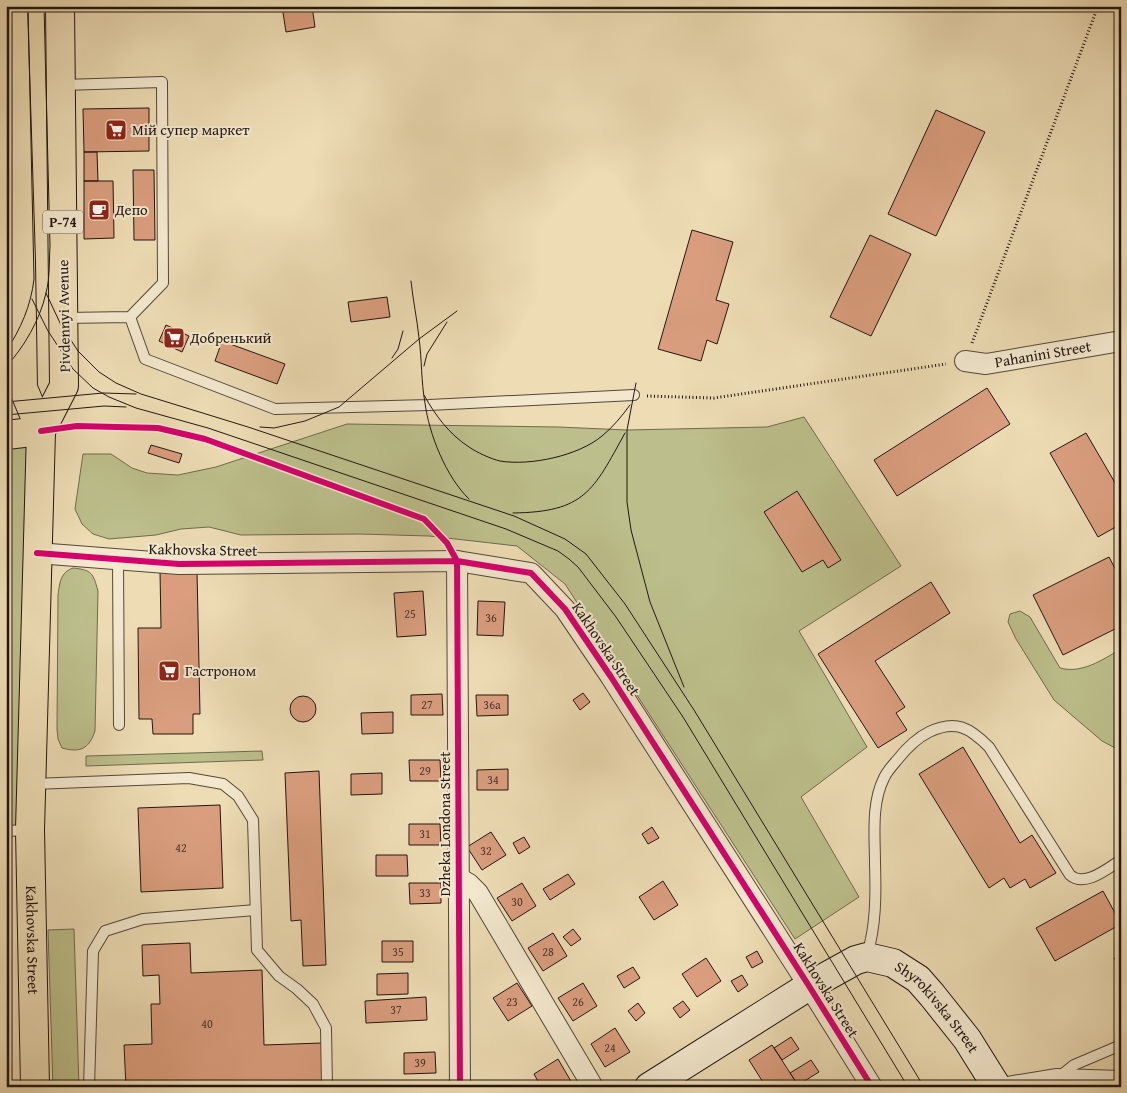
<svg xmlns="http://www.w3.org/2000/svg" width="1127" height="1093" viewBox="0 0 1127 1093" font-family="'Gentium Book Plus',serif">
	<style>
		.green { fill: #bcbf8b; stroke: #6f6a4e }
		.building { fill: #da9e7e; stroke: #221511 }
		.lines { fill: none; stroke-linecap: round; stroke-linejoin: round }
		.service-casing { stroke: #55473a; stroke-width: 12 }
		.minor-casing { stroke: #55473a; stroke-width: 22 }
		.secondary-casing { stroke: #221511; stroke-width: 30 }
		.primary-casing { stroke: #221511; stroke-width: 30 }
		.path { stroke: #221511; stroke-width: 3; stroke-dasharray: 1 2.5; stroke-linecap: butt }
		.service { stroke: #f3e8ce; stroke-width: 10 }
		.minor { stroke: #f3e8ce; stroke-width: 20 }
		.secondary { stroke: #f3e8ce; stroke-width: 28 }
		.primary { stroke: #eddcb4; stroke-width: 28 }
		.tram { stroke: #221511; stroke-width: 1 }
		.cycleway-casing { stroke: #f3e8ce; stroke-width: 9 }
		.cycleway { stroke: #d6006c; stroke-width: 6 }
		.labels { text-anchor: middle; stroke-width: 4; stroke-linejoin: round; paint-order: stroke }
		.number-label { font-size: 12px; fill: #50372c }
		.shield { fill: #f3e8ce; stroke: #61544a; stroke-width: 1 }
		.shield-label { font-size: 14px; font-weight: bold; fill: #221511 }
		.poi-label { font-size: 15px; fill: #221511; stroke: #f3e8ce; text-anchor: start }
		.street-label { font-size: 15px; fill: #221511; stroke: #f3e8ce }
	</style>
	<rect width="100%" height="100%" fill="#eddcb4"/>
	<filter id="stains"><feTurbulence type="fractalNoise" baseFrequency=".004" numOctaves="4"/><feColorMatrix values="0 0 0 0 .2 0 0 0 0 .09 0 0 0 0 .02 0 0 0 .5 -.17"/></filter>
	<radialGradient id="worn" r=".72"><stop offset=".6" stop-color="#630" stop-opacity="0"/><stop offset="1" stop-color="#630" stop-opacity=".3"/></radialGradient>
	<path class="green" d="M804,417L901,566L799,631L867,747L801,797L859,897L795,939L565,584L517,546L429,536L359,534L241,535L209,527L181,529L156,535L109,539L93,534L82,524L75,509L83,454H111L132,468L147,473L178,475L216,467L347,424L558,427L627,430L767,427Z
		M41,431L30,830L6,831V435Z
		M73,568C92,570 93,573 98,591L95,731C89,749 80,753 62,748L58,739L57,729L58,595C60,582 60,573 73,568Z
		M1020,611L1030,617L1060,668C1082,674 1102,660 1121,649V751L1102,741L1054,700L1016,639L1008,622L1010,614Z
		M262,751L263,760L86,766V756Z
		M74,929L79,1087H53L48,930Z"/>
	<path class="building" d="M282,6H312L315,27L286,32Z
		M149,108V151L84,152L83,109Z
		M936,110L985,132L936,236L888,214Z
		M84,152H97L98,181H84Z
		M133,170H154L155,240H134Z
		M84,181H113L114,238L84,239Z
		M692,230L733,242L716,300L729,304L717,344L707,340L701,361L658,349Z
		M870,235L911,254L871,336L830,317Z
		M387,297L390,317L351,322L348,302Z
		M166,325L189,336L182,352L159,341Z
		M222,341L285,364L277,384L215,361Z
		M987,388L1010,424L897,496L874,460Z
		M1086,433L1121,493V524L1098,537L1050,453Z
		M151,445L182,454L179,463L148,453Z
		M797,491L841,560L828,568L823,560L802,572L764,512Z
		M1109,557L1121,580V626L1063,655L1033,595Z
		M160,571H197L200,714H193V734H153L152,719H139L138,628H161Z
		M931,582L950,613L875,661L905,707L896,713L907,730L878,748L818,654Z
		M423,591L426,635L397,637L394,593Z
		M478,601L505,602L503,636L477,635Z
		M583,693L590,702L580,710L573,700Z
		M442,694L443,715H411V695Z
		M476,695H508V715L477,716Z
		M290 709a13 13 0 1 1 26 0a13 13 0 1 1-26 0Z
		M393,712V733L362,734L361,713Z
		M963,747L1020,843L1032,835L1056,873L1030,888L1025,879L1010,888L1004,878L989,888L919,774Z
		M409,760H440L441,781H410Z
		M508,769V790H477V770Z
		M319,771L326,965L303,966L301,920L291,921L285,773Z
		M382,773V794L351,795V774Z
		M220,805L223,888L141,892L138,808Z
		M409,824H440L441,845H409Z
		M652,827L659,838L648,844L642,834Z
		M491,832L506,855L482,870L467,847Z
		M524,837L530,847L519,854L513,843Z
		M376,855H407L408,876H376Z
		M568,874L575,884L550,900L543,889Z
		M663,881L678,905L654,920L639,897Z
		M409,883H441V903L410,904Z
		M522,883L536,906L512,921L497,898Z
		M1103,891L1121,924L1055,961L1036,928Z
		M573,929L581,939L571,946L563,937Z
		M553,933L567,956L543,971L528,948Z
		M382,941H413V962H382Z
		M190,943L191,973L262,970L264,1045L322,1043L323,1085L264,1087H126L124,1045L152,1044L151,1004H160L159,975L143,976L142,945Z
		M757,951L763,962L752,968L746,957Z
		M1121,955V970L1114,958Z
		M706,958L721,981L697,997L682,974Z
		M633,967L640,978L624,988L617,976Z
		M408,973V994L377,995V974Z
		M742,975L748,985L738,992L731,981Z
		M517,983L532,1006L508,1021L493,998Z
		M583,983L597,1006L573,1021L558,998Z
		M426,997L427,1020L366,1023L365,1001Z
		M683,1001L690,1010L680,1018L673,1008Z
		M638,1003L645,1013L636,1021L628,1011Z
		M615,1028L630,1052L605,1067L591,1044Z
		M791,1037L799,1049L782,1060L774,1048Z
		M772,1045L796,1082L789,1087H766L749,1060Z
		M435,1052L436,1073L404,1074V1053Z
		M558,1059L572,1083L566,1087H541L534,1074Z
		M811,1060L819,1072L798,1085L790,1073Z"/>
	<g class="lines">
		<g class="service-casing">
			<path id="service" d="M62,85L162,82L163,283L130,317L65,318
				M130,317L145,359L275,409L429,405L634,395
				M118,559L119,725
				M33,784L189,778L223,784L238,796L253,820L257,950L279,976L297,989L313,1004L326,1028L327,1087
				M6,831L29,830
				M867,955C876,926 876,894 875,864C875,836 871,804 884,778C887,771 893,765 898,759C906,749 917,738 929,732C956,719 970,728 989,747L1070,875C1085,888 1108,868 1121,860
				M1058,1078L1074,1065L1121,1045
				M89,1087L93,951L105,931L143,919L256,910"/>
		</g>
		<g class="minor-casing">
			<g id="minor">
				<path id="s1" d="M965,361L986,364L1121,341"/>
				<path d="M37,553L179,564L457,561L531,573L565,609L611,677L809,986L872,1087"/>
				<path d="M457,561L460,1087"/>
				<path d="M457,877L469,884L478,893L593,1087"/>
				<path d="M1007,1087L1056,1079L1121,1081"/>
			</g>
		</g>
		<g class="secondary-casing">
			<g id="secondary">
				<path id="s2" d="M649,1087L809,986L856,960L867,957L893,963L918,979L932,995L967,1039L997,1087"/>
			</g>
		</g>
		<g class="primary-casing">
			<g id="primary">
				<path id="s3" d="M13,6L21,261L23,388L41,431L30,830L35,1087"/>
				<path d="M41,431L64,386L60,6"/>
				<path d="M6,435L41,431"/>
			</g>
		</g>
		<path class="path" d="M972,343L1098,6
			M647,396L714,398L946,364"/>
		<use href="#service" class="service"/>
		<use href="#minor" class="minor"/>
		<use href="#secondary" class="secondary"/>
		<use href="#primary" class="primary"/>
		<path class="tram" d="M411,281C413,300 417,319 419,338C422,360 421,381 425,403C429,434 446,477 469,499
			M46,293L61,325L78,351L99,372L116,383L141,394L248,427L514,516L565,539L586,554L625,604L694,710L924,1087
			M32,299L48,331L73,369L93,388L109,397L136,408L208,428L506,529L558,551L569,559L578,567L616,617L683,717L908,1087
			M6,351C21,329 31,305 34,279L28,6
			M392,358L398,349L403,331
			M424,366L427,354L447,322
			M6,367C24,347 40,320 46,293C50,278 49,262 50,246L44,6
			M636,383L627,430V502L631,530L650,602L684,687
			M424,395C435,415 449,434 469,447C476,452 491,459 500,461C530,466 578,456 602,436C613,427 622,416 630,405
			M6,402L103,393L136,394
			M6,415L104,406L126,407
			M260,427L274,428L305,421L339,407L419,339L457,311
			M513,513C585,512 593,491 625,433"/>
		<g class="cycleway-casing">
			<path id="cycleway" d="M41,431L77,426L158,428L205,439L424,519L447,543L457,561L460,1087
				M37,553L179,564L457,561L531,573L565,609L611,677L809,986L872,1087"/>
		</g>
		<use href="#cycleway" class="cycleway"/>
	</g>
	<defs>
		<g id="supermarket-square" transform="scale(1.125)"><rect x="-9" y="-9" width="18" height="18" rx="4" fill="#8f2418" stroke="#f3e8ce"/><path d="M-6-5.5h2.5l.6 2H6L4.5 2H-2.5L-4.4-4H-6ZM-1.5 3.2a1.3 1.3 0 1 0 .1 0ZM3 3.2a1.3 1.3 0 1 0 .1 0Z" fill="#fff"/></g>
		<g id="cafe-square" transform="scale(1.125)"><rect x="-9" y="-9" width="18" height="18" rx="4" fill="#8f2418" stroke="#f3e8ce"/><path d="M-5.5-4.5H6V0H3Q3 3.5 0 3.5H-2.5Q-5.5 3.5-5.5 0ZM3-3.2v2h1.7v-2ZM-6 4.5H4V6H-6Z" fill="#fff"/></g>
	</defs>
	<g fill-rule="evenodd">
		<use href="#supermarket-square" x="116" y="130"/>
		<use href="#cafe-square" x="99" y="210"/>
		<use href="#supermarket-square" x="174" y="338"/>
		<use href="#supermarket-square" x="169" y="671"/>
	</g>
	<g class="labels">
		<g class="number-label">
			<text x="410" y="618">25</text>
			<text x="491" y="622">36</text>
			<text x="427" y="709">27</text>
			<text x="492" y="709">36а</text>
			<text x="425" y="775">29</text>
			<text x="493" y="784">34</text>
			<text x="425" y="838">31</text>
			<text x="181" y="852">42</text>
			<text x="486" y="855">32</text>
			<text x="425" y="897">33</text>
			<text x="517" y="906">30</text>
			<text x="398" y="956">35</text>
			<text x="548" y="956">28</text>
			<text x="512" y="1006">23</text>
			<text x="578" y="1006">26</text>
			<text x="396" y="1014">37</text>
			<text x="207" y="1028">40</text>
			<text x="610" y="1052">24</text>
			<text x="420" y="1067">39</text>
		</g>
		<rect class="shield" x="43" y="210.5" width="40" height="23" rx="4"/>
		<g class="shield-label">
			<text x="63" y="227">Р-74</text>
		</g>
		<g class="poi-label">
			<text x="132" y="135">Мій супер маркет</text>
			<text x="115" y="215">Депо</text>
			<text x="190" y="343">Добренький</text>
			<text x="185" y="676">Гастроном</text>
		</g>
		<g class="street-label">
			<text transform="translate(64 316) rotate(-91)" y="5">Pivdennyi Avenue</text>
			<text dy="5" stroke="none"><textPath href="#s1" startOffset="79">Pahanini Street</textPath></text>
			<text transform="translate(203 550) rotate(1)" y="5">Kakhovska Street</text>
			<text transform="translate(606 649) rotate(56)" y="5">Kakhovska Street</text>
			<text transform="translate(445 824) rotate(-90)" y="5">Dzheka Londona Street</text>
			<text dy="5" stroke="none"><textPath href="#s3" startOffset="938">Kakhovska Street</textPath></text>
			<text transform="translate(826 990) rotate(58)" y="5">Kakhovska Street</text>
			<text dy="5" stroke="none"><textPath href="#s2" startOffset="344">Shyrokivska Street</textPath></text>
		</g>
	</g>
	<rect width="1127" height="1093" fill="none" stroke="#eddcb4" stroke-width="25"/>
	<rect x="8" y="8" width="1112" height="1078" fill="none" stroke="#221511" stroke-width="2.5"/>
	<rect x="12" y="12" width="1102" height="1068" fill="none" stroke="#221511"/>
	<rect width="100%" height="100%" filter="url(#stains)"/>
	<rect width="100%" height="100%" fill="url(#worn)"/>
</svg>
